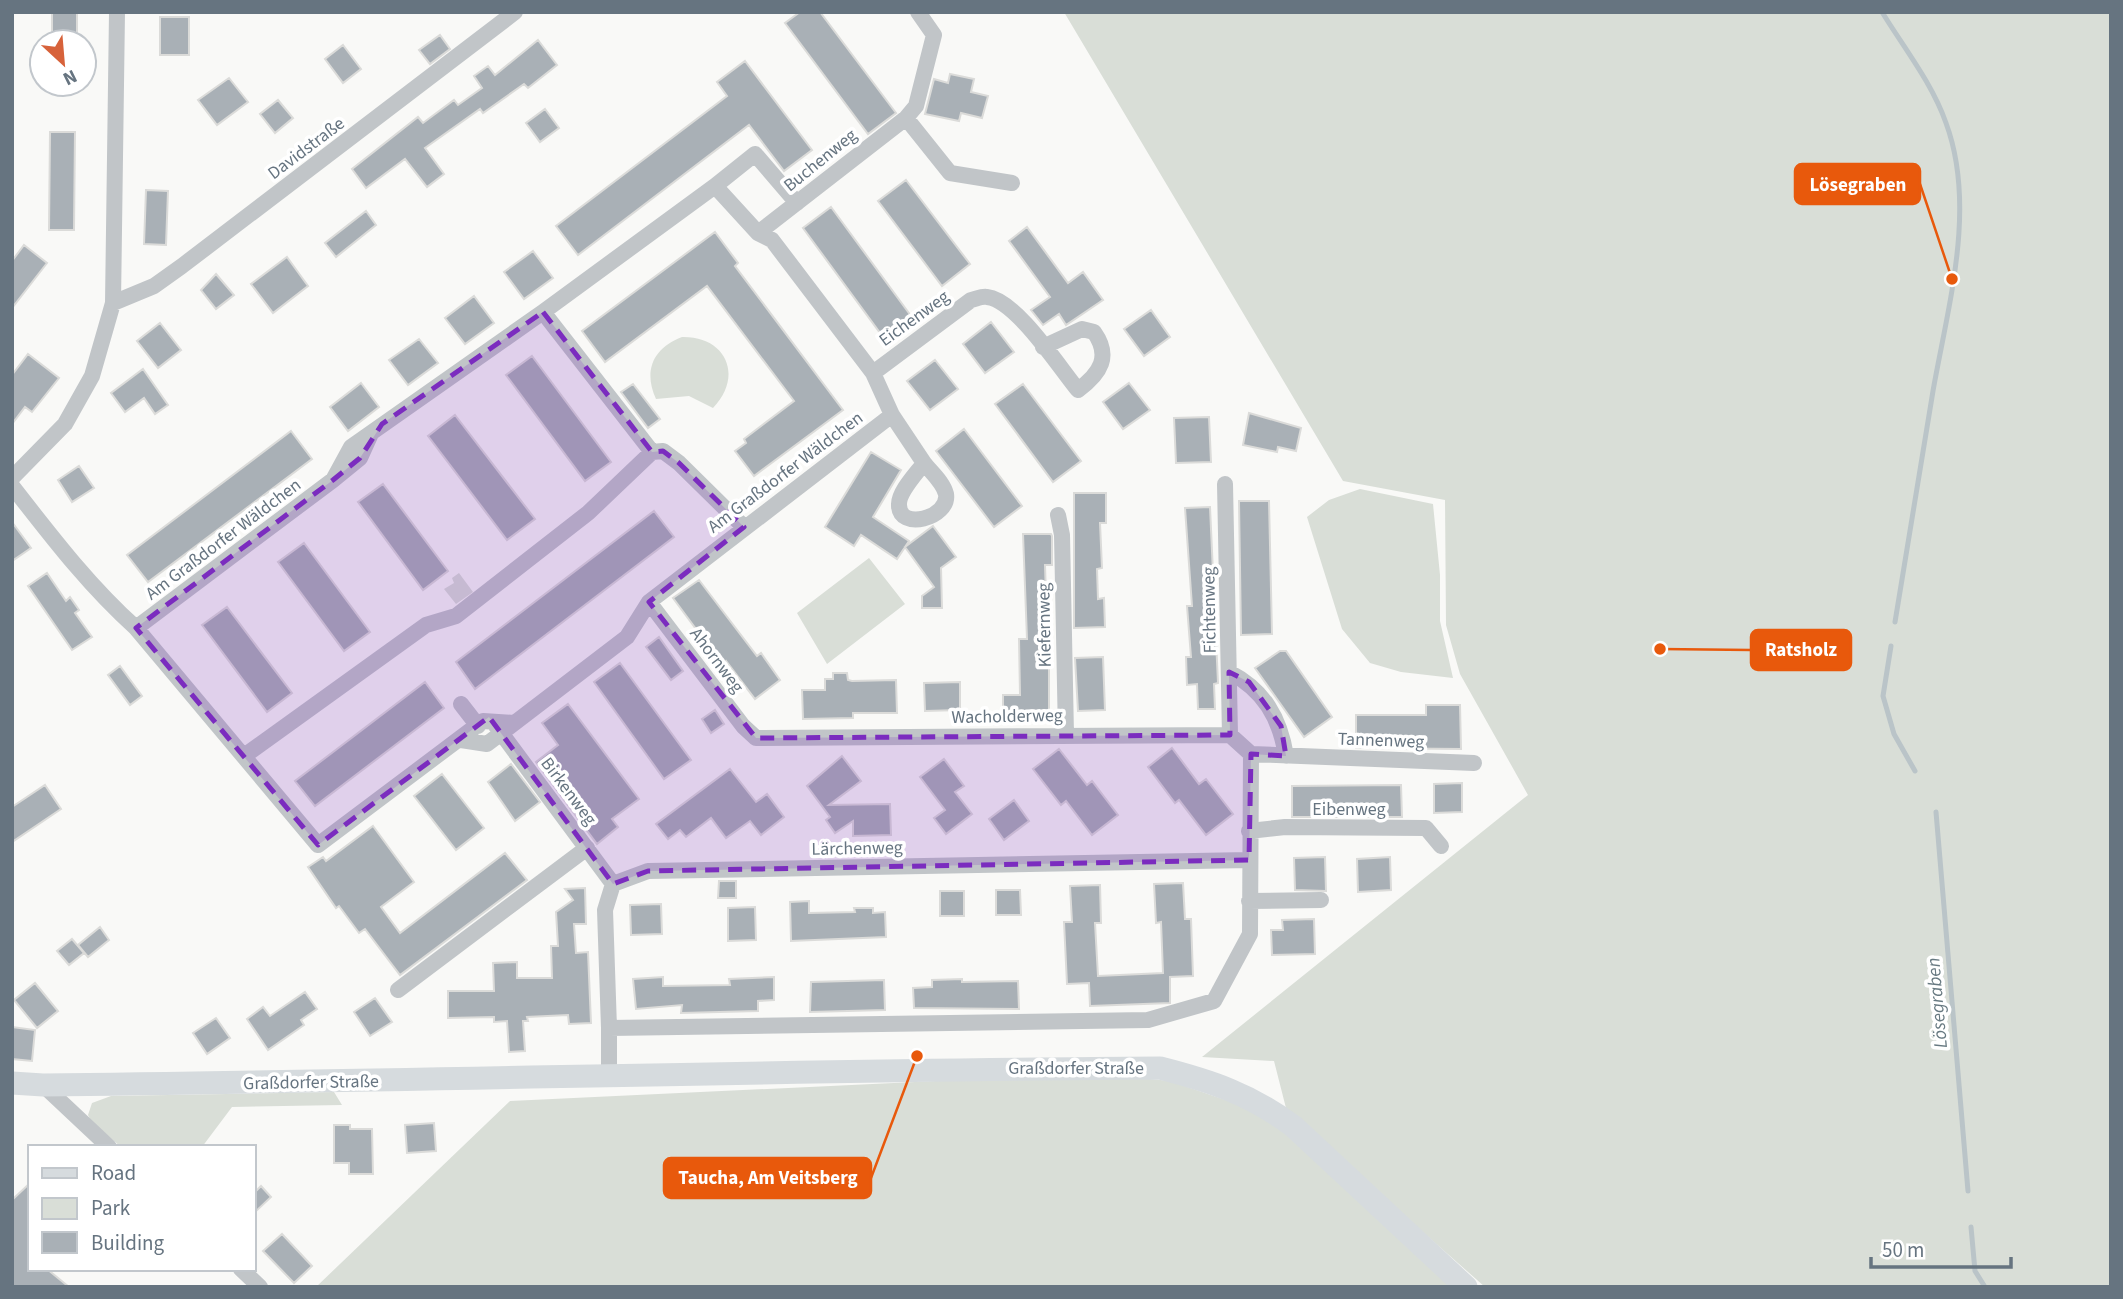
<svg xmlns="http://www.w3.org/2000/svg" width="2123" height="1299" viewBox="0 0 2123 1299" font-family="'Source Sans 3',sans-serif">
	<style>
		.green { fill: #d9ded7 }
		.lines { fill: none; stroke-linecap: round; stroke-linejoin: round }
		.stream { stroke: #bac4c8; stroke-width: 5 }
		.building { fill: #a9b0b6; stroke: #dbdbd9; stroke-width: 2 }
		.street { stroke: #c1c5c8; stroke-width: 16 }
		.secondary { stroke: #d6dbde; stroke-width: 23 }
		.marked { fill: #7b2cbf; fill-opacity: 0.2; stroke: #7b2cbf; stroke-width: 5; stroke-dasharray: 14 9; stroke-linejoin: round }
		.labels { text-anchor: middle; stroke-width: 7; stroke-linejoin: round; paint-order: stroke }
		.street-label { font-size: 18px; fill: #667480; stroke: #fff }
		.water-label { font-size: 19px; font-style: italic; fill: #677981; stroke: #fff }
		.leader { fill: none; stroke: #e8590c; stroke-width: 2.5 }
		.callout-dot { fill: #e8590c; stroke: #fff; stroke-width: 2.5 }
		.callout { fill: #e8590c; stroke: #e8590c; stroke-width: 2.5 }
		.callout-label { font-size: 19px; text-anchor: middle; font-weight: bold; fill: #fff }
	</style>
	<rect width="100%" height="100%" fill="#f9f9f7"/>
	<path class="green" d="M1064,12H2111V1287H1485L1287,1112L1274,1061L1202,1057L1528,795L1460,674L1446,625L1445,500L1343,481Z
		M682,337C726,336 744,376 713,408L689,396L656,399C643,371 653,348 682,337Z
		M1360,489L1433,504L1440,575V621L1453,678L1401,672L1370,663L1342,629L1307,517L1329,500Z
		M869,558L905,604L827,664L797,613Z
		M459,573L473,592L456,604L444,589L454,583L452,578Z
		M1131,1077L1170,1081L1240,1105L1280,1128L1458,1287H316L510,1101L978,1079Z
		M334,1092L342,1105L232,1107L202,1147H121L91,1121L88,1115L92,1103L111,1096Z"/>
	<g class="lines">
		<path class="stream" d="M1882,12C1904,48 1932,83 1946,123C1977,207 1948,306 1933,391C1921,468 1908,545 1895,622
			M1891,646L1883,696L1894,734L1915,771
			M1936,812L1968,1191
			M1971,1227L1975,1271L1985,1287"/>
	</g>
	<path class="building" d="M52,12H77V42H52Z
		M800,12H820L896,113L868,134L785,23Z
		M160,17H189V55H160Z
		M440,35L450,49L430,64L419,50Z
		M538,40L557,65L528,88L524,84L483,113L480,109L425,148L444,174L427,187L405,159L366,188L352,169L418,117L423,123L454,100L458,105L482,88L474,76L488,66L495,75Z
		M343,45L361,69L343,83L325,59Z
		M745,61L812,150L784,171L749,125L578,255L556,226L727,96L717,82Z
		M950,74L974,79L971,92L988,96L982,118L961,113L959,121L925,114L934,79L948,83Z
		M229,78L248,102L217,125L198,100Z
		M278,100L293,118L275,133L260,114Z
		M545,109L559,128L540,142L526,123Z
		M50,132H75L74,230H49Z
		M906,180L970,264L942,286L878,201Z
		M146,190L168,191L166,245L144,244Z
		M831,207L914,320L886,341L803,228Z
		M366,211L376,225L336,257L325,243Z
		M1027,227L1068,283L1083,272L1103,300L1066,325L1059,314L1043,325L1031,310L1050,297L1009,241Z
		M715,232L738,263L735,266L843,410L754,476L735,451L746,443L744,439L794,401L707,286L605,362L582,331Z
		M24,245L47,263L12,308V261Z
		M533,251L553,278L524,299L504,272Z
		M287,257L308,286L273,313L251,284Z
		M216,274L234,295L216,309L201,290Z
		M474,296L494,323L465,344L445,318Z
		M1151,310L1170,337L1144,356L1124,329Z
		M991,322L1014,352L985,373L963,344Z
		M160,323L181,350L158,368L137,341Z
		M419,339L438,363L408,385L389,360Z
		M28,354L59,378L32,412L25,407L12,424V375Z
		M532,356L611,462L585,481L506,375Z
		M935,360L958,389L930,410L907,381Z
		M143,369L168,405L155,414L144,398L125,412L111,393Z
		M361,383L379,407L348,431L330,407Z
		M1129,383L1150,410L1123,429L1103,402Z
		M633,384L660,419L648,428L621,392Z
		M1023,384L1081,461L1053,482L995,404Z
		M1249,413L1301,428L1296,451L1278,447L1277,452L1243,445Z
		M455,415L535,519L507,540L428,436Z
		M1209,417L1211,462L1176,463L1174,418Z
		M964,429L1022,506L994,527L936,451Z
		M291,431L312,459L148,582L127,555Z
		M871,452L901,470L873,517L909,541L897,559L861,535L854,546L825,527Z
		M79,466L94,488L72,502L58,480Z
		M383,484L448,571L423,590L358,502Z
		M1074,493H1106V523H1100L1102,568L1097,569L1098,599L1104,598L1105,627L1074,628Z
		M1239,501H1269L1272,634L1241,635Z
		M1210,507L1218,683L1214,684L1215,709H1198L1197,684L1187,685L1186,657H1191L1187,606H1192L1185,508Z
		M654,511L674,537L475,689L456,662Z
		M12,522L31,548L12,561Z
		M933,526L956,557L941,568L942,608H922V596L934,587L905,547Z
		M1023,534H1051L1052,536V565H1045L1046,596H1049V722H1003V695H1020L1019,639H1027Z
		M304,543L370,632L344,651L278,562Z
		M47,573L66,601L70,597L79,610L75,613L92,637L72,650L28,586Z
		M699,580L757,656L761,653L780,680L755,699L726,661L722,664L673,598Z
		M227,607L292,693L267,712L202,625Z
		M659,637L683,671L671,680L646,647Z
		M1280,651H1286L1332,717L1304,737L1255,668Z
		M1103,657L1105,710L1078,711L1075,658Z
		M620,663L691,760L664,779L594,682Z
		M120,666L142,696L130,705L108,675Z
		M833,673H847L848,680L852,681L896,680L897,713H853V718L803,719L802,690H825V679H833Z
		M425,682L444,708L315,806L295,781Z
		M960,682V710L925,711L924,683Z
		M568,704L639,799L612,819L618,827L597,844L536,762L558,745L542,723Z
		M1426,705H1460L1461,749L1356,748V715H1426Z
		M715,710L724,724L711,733L702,719Z
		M1172,748L1199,784L1206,779L1233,814L1206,835L1179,800L1175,803L1148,767Z
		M1059,749L1087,785L1092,781L1118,815L1092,835L1066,801L1061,805L1033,769Z
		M842,756L861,781L829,805L890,804L891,835L853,836V821L835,833L826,820L830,817L807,786Z
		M944,759L964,786L955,792L972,814L946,834L934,818L945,810L920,777Z
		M511,764L540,802L515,821L488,782Z
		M730,769L756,802L767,794L784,817L761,835L750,821L726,838L711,818L686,837L680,830L668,839L656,824Z
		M442,774L484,828L456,850L414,796Z
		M1462,783V812L1434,813V784Z
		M45,785L61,809L12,842V807Z
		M1401,785L1402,817H1292V786Z
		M1014,800L1029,821L1004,840L989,819Z
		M373,826L414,882L381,907L400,933L505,853L527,880L400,975L365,929L359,933L339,906L336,908L308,867L323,857L326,861Z
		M1325,857L1326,891L1295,890L1294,858Z
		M1390,857L1391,890L1358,892L1357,859Z
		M719,881H736V898H718Z
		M1183,883L1185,919H1191L1193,976L1170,977V1003L1090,1006L1089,983L1067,984L1064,922H1072L1070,886L1100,885L1101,923H1095L1098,976L1163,973L1161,922L1156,923L1154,884Z
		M585,888L586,924H574L576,953L588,952L591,1023L569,1024L568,1015L527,1017L528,1021H523L525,1051L509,1052L507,1021L494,1022V1017L448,1018V991H494L493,963L517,962V978H552L551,946H558L556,912L573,900L565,889Z
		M996,890H1020L1021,915H996Z
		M940,891H964V916H940Z
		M809,901V913L855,912L854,908H873V913L885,912L886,937L791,941L790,902Z
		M661,904L662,934L631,935L630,905Z
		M755,907L756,940L728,941V908Z
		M1314,919L1315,954L1272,955L1271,930H1283L1282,920Z
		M100,927L109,940L88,957L78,945Z
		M72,939L84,953L69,965L57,951Z
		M663,977V986L730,985L729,979L774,977V1000L758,1001V1011L681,1013L682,1005L636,1009L633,979Z
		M962,979V982L1018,981L1019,1009L914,1008L913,988L932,987V980Z
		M884,980L885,1010L810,1012L811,982Z
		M35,983L58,1011L37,1028L14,1000Z
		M305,992L317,1009L301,1020L304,1025L268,1050L247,1019L263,1007L270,1016Z
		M375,998L392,1022L370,1036L354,1012Z
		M216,1018L230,1038L207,1054L193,1033Z
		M12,1027L35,1030L32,1061L12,1059Z
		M434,1123L436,1151L407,1153L405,1125Z
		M334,1125H350V1129H372L373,1174H349V1163H334Z
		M30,1183V1269H47L69,1287H12V1200Z
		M261,1186L271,1197L254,1213V1193Z
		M282,1234L312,1266L294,1283L263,1251Z"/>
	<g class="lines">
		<path class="street" d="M906,118L950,173L1012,183
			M715,186L755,154L797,203
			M758,233L906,118L916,106L934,35L918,12
			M113,303L154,286L182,266L515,12
			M543,312L652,452L663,451L679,463L744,527
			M873,373L971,300C976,299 982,296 987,297C1016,300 1059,367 1078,390C1101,373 1111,356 1094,332L1082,329L1043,347
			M892,415L924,463C917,473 899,491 899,504C898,532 950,518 946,494C943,482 931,472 924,463
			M12,478L65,424L92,376L113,303L117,12
			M333,480L351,447L543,312L715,186L758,233L772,240L873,373L892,415L649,602L627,637L487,744L461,740
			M1225,484L1230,735
			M12,486C51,536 89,586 136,628L318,845L483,721L514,723
			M1058,515L1062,535L1066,735
			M649,602L743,726L756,738L1230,735L1251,754
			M136,628L333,480L360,458L370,436
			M1229,672C1264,690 1280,718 1286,756
			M461,704L478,726
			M496,726L613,884
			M1251,754L1474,763
			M244,756L426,625L456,616L588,513L652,452
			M1249,831L1285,827L1426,828L1441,846
			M613,884L648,871L1249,860
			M1249,901L1321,900
			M398,990L587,848
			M609,1028L605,910L613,884
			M609,1074V1028L1148,1020L1214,1001L1250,934L1251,754
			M43,1085L109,1147
			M241,1269L260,1287"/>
		<path class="secondary" d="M12,1083L43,1085C415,1081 787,1070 1160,1068C1211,1081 1250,1094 1293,1126L1466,1287"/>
	</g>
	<path class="marked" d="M543,312L652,452L663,451L679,463L744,527L649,602L756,738L1230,735L1229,672L1249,682L1281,726L1286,756L1251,754L1249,860L648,871L613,884L489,717L318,845L136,628L333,480L360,458L382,424Z"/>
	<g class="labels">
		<g class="street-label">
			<text transform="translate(306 148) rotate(-37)" y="6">Davidstraße</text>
			<text transform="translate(820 160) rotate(-39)" y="6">Buchenweg</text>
			<text transform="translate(914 318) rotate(-36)" y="6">Eichenweg</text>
			<text transform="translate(785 472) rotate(-37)" y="6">Am Graßdorfer Wäldchen</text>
			<text transform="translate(223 539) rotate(-37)" y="6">Am Graßdorfer Wäldchen</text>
			<text transform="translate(1209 610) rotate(-91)" y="6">Fichtenweg</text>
			<text transform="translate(1044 625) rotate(-91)" y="6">Kiefernweg</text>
			<text transform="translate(717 660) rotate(53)" y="6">Ahornweg</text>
			<text transform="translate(1007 716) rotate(-1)" y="6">Wacholderweg</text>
			<text transform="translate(1381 740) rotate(2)" y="6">Tannenweg</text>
			<text transform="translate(569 791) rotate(53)" y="6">Birkenweg</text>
			<text x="1349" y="815">Eibenweg</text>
			<text transform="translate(857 848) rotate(-1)" y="6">Lärchenweg</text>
			<text x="1076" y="1074">Graßdorfer Straße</text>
			<text transform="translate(311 1082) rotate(-1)" y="6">Graßdorfer Straße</text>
		</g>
		<g class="water-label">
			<text transform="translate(1936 1003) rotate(-95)" y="7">Lösegraben</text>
		</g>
	</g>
	<path class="leader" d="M1952 279L1920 184M1660 649L1751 650M917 1056L871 1178"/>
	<g class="callout-dot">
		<circle cx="1952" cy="279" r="7"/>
		<circle cx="1660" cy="649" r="7"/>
		<circle cx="917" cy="1056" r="7"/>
	</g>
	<g class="callout">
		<rect x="1795" y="164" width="125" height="40" rx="7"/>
		<rect x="1751" y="630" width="100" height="40" rx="7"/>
		<rect x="664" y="1158" width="207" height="40" rx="7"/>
	</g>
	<g class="callout-label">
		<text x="1858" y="191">Lösegraben</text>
		<text x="1801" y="656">Ratsholz</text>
		<text x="768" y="1184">Taucha, Am Veitsberg</text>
	</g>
	<rect width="2123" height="1299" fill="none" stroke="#667480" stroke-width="28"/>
	<rect x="28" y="1145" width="228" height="126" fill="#ffffff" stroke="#c2c7cc" stroke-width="2"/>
	<rect x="42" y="1168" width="35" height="10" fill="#d6dbde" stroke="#c2c7cc" stroke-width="2"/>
	<text x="91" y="1180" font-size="21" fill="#667480">Road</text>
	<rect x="42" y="1198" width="35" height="21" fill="#d9ded7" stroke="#c2c7cc" stroke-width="2"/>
	<text x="91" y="1215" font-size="21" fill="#667480">Park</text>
	<rect x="42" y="1232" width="35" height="21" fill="#a9b0b6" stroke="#c2c7cc" stroke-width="2"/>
	<text x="91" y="1250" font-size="21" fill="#667480">Building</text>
	<g transform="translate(63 63) rotate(154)"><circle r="33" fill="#ffffff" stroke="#c2c7cc" stroke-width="2"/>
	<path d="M0-5L12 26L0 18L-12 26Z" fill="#d7623a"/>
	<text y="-10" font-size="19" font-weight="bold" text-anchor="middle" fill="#667480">N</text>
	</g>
	<path d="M1871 1257v10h140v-10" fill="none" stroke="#667480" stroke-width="3.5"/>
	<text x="1882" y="1257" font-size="21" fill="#667480" stroke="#ffffff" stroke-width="5" paint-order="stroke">50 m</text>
</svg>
